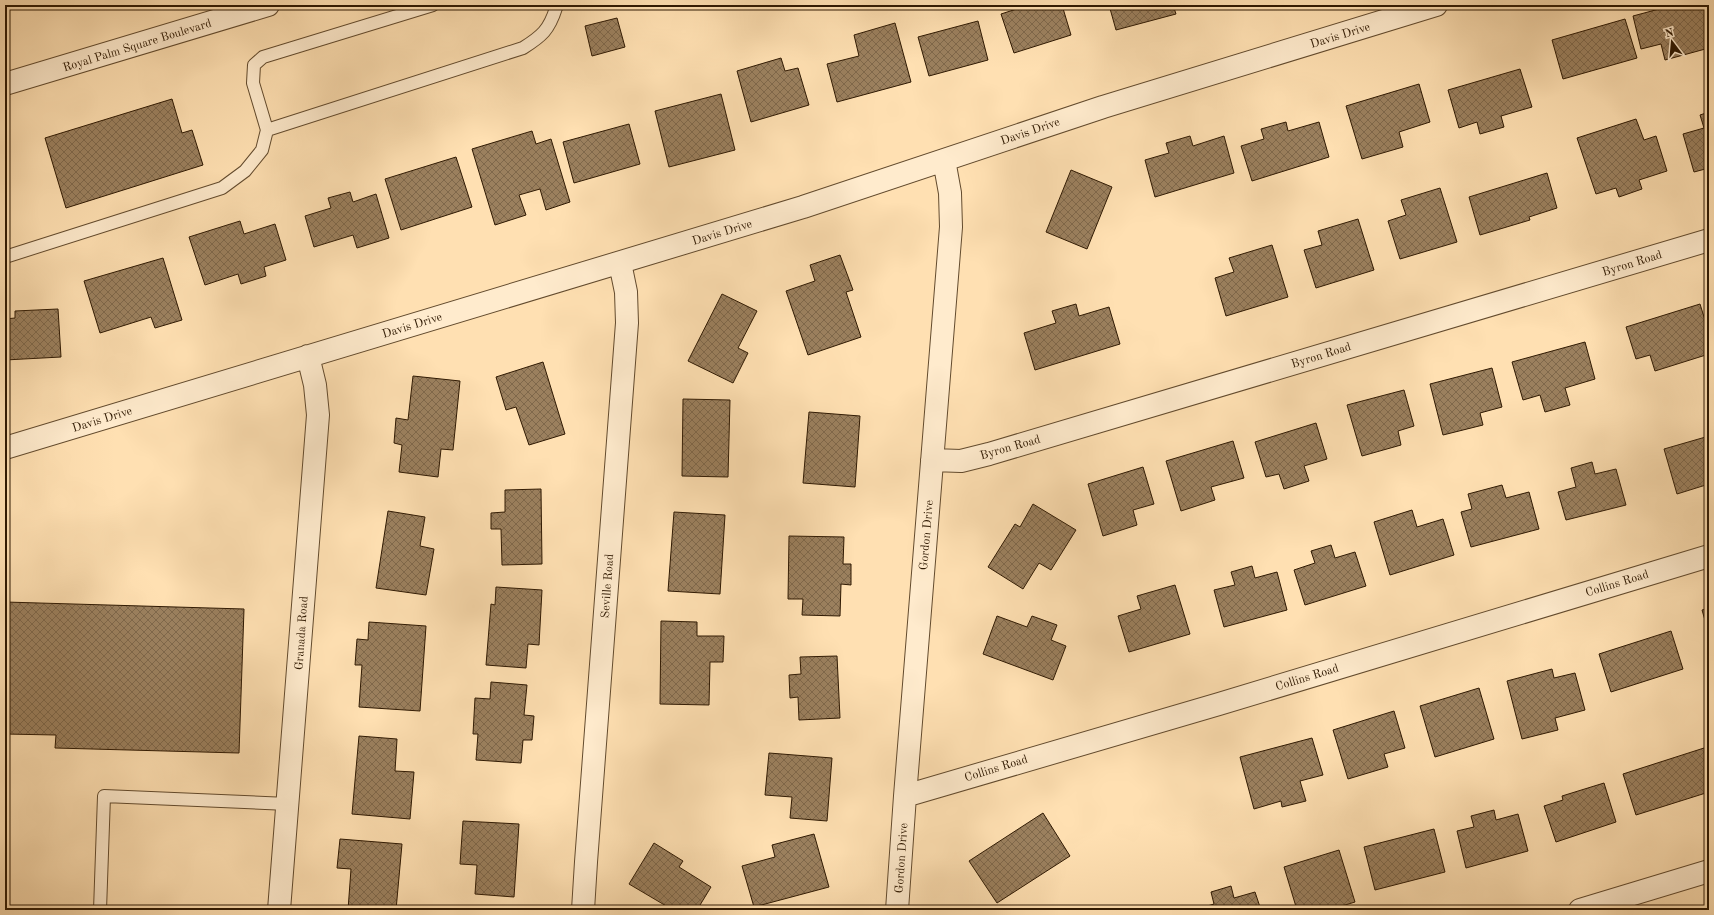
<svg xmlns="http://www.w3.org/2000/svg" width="1714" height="915" viewBox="0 0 1714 915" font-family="'Old Standard TT',serif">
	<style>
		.building { fill: url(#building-cross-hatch); stroke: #2f1902 }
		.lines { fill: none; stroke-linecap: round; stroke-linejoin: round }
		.service-casing { stroke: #634b2e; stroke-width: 14 }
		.minor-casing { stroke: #634b2e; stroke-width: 24 }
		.service { stroke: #ffebcd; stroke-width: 12 }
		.minor { stroke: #ffebcd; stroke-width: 22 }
		.labels { text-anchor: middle; stroke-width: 3; stroke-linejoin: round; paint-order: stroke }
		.street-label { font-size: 12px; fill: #2f1902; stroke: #ffebcd }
	</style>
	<defs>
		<pattern id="building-cross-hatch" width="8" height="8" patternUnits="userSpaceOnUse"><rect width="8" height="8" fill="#9b805e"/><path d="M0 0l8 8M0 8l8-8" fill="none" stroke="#7f684b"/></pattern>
	</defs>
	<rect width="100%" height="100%" fill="#ffe0b2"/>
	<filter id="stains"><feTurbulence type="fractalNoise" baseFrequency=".005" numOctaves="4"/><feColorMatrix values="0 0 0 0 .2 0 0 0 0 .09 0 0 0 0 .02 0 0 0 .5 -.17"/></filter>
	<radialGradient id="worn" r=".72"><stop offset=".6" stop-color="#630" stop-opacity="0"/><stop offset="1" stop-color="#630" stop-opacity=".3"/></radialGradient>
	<path class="building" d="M1029,5H1062L1071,35L1014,53L1001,14Z
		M1109,5H1173L1176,14L1116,30Z
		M1674,5H1709V48L1665,60L1661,44L1641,49L1633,16Z
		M617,18L625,47L592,56L585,26Z
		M1625,19L1637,58L1563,79L1552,40Z
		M978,21L988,60L929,76L918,37Z
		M895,23L911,82L837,102L827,64L859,56L854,35Z
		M781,58L785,71L798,68L809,105L751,122L737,71Z
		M1520,69L1532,107L1501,116L1504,127L1480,134L1477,122L1459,128L1448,90Z
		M1419,84L1430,122L1399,132L1403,147L1362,159L1346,106Z
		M721,94L735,150L669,167L655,111Z
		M172,99L182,133L192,130L203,165L66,208L45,138Z
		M1709,112V168L1694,172L1683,134L1704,128L1700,115Z
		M1636,119L1644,140L1656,136L1667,171L1639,180L1642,189L1619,197L1616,188L1596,194L1577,138Z
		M1286,122L1288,131L1319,122L1329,157L1252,181L1241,146L1264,139L1261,129Z
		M629,124L640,164L574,183L563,142Z
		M532,131L536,144L551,139L570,202L546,210L540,189L519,195L526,215L495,225L472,149Z
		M1190,136L1193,146L1224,136L1234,173L1155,197L1145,160L1169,153L1166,143Z
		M456,157L472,207L401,230L385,179Z
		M1071,170L1112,187L1087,249L1046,232Z
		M1547,173L1557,208L1529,217L1530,220L1480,235L1469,197Z
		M1440,188L1457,242L1400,259L1388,221L1406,215L1401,200Z
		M350,192L353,202L376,194L389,238L357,248L353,235L314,247L305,216L331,208L328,198Z
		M1358,219L1374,270L1316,288L1304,250L1322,245L1318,231Z
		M240,221L244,234L275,224L286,260L264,267L266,276L241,284L238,274L205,285L189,237Z
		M1272,245L1288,297L1226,316L1215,278L1234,272L1229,258Z
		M840,255L853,290L846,292L861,337L808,355L786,291L815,281L810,265Z
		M163,258L182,320L155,328L151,317L100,333L84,281Z
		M722,294L757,311L738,348L748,353L733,383L688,361Z
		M1076,304L1079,316L1109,307L1120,344L1035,370L1024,333L1056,323L1052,311Z
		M1700,304L1709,333V354L1655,371L1650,355L1636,359L1626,327Z
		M58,309L61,357L5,360V319L15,318V311Z
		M1585,342L1595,379L1565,388L1570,405L1545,412L1540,395L1523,400L1512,362Z
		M543,362L565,434L529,445L516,407L506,410L496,377Z
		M1492,368L1502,407L1480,413L1483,425L1443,435L1430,384Z
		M413,376L460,381L453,450L441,449L438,477L399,472L402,445L394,443L396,418L408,420Z
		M1404,390L1414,426L1398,431L1401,445L1362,456L1347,405Z
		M683,399L730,400L728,477L682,476Z
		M809,412L860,416L855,487L803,483Z
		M1316,423L1327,459L1304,466L1309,481L1284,489L1279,474L1266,477L1255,442Z
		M1709,436V484L1677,494L1664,449Z
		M1233,441L1244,478L1211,487L1215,500L1181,511L1166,461Z
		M1592,462L1595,474L1616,469L1626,505L1566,520L1558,492L1576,487L1571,468Z
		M1143,467L1154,504L1133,510L1137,525L1103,536L1088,484Z
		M1502,485L1506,498L1529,492L1539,529L1471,547L1461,512L1472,509L1468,494Z
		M541,489L542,564L502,565L501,529H491V513L505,512V490Z
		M1033,504L1076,530L1051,570L1039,563L1023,589L988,567L1015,524L1020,527Z
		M1412,510L1417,527L1443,519L1454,555L1390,575L1374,522Z
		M388,511L425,517L420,546L434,549L426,595L376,588Z
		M674,512L725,515L720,594L668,591Z
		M789,536L844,537L843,564H851V585L841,584L840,616L802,615L803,599H788Z
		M1331,545L1335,558L1355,552L1366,586L1305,605L1294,570L1315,563L1311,551Z
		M1252,566L1255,578L1277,572L1287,610L1224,627L1214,590L1235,585L1231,572Z
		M1175,585L1190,634L1129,652L1118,616L1141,609L1137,596Z
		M496,587L542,590L539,645L528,644L526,668L486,665L491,604L495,605Z
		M5,602L244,609L239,753L55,748L56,735L5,734Z
		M1709,608V634L1702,610Z
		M997,616L1027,627L1032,616L1057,625L1051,640L1066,646L1053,680L983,654Z
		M661,621L697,622V636H724L723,662H710L709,705L660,704Z
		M369,622L426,626L420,711L359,707L362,665H355L357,639L368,640Z
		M1671,631L1683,669L1611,692L1599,654Z
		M837,656L840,718L799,720L798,697L790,698L789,675L801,674L800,657Z
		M1552,669L1554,678L1575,673L1585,710L1555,718L1558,730L1522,739L1507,681Z
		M491,682L527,685L524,715L534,716L532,740H523L521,763L476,760L478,734H473L475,698L490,699Z
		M1479,688L1494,739L1435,757L1420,706Z
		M1394,711L1405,748L1384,754L1388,767L1348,779L1333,730Z
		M359,736L397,739L395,771L414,772L410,819L352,814Z
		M1312,738L1323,775L1300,781L1306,801L1282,807L1281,801L1254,809L1240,757Z
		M1704,748L1709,765V792L1636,815L1623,774Z
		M769,753L832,758L827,821L790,818L792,797L765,795Z
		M1604,783L1616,822L1556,842L1544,806L1563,800L1562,796Z
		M1494,810L1496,820L1518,814L1528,851L1466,868L1457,831L1474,827L1471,816Z
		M1043,813L1070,856L997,903L969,861Z
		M463,821L519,824L514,897L475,894L477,865L460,864Z
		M1434,829L1445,872L1375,890L1364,847Z
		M814,834L829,887L754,907L742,866L775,857L772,845Z
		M340,839L402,844L396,910H348L351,869L337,868Z
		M654,843L683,861L679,867L711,887L697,910H673L629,884Z
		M1339,850L1355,902L1329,910H1297L1284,867Z
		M1231,886L1234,898L1255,892L1261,910H1194L1214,904L1211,892Z"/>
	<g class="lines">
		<g class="service-casing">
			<path id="service" d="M267,130L523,48C542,36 549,30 556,8V5
				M5,257L222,188L245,171L262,150L267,130L253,83L254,65L263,57L433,5
				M100,910L104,796L288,804"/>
		</g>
		<g class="minor-casing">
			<path id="minor" d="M5,84L268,5
				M5,448L803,207L1103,107L1436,5
				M932,460L961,461L989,454L1709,240
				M905,796L1219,704L1709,556
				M279,910L318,415L315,385L308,356
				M583,910L586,862L627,323L626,292L620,263
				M897,910L905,796L951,227L950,193L944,160
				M1580,910L1709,871"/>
		</g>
		<use href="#service" class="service"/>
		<use href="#minor" class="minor"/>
	</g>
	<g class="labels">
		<g class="street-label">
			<text transform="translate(1340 35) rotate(-17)" y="4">Davis Drive</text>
			<text transform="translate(137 45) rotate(-17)" y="4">Royal Palm Square Boulevard</text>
			<text transform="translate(1030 131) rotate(-19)" y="4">Davis Drive</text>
			<text transform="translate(722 232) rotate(-17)" y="4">Davis Drive</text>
			<text transform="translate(1632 263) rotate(-17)" y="4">Byron Road</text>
			<text transform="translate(412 325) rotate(-17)" y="4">Davis Drive</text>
			<text transform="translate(1321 355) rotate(-17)" y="4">Byron Road</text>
			<text transform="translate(102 419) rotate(-17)" y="4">Davis Drive</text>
			<text transform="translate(1010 447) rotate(-16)" y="4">Byron Road</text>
			<text transform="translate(926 535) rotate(-85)" y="4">Gordon Drive</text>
			<text transform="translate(1617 583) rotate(-17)" y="4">Collins Road</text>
			<text transform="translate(607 586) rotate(-86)" y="4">Seville Road</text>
			<text transform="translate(301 633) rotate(-86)" y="4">Granada Road</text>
			<text transform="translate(1307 677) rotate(-17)" y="4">Collins Road</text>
			<text transform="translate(996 768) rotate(-17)" y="4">Collins Road</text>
			<text transform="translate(901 858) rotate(-86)" y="4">Gordon Drive</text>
		</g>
	</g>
	<rect width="1714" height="915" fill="none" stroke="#ffe0b2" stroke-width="20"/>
	<rect x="6" y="6" width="1702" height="903" fill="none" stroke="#2f1902" stroke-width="2"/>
	<rect x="10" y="10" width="1694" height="895" fill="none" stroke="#2f1902"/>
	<g transform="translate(1672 42) rotate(344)" stroke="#ffebcd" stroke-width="3" paint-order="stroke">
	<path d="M0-3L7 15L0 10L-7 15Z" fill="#2f1902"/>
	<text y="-6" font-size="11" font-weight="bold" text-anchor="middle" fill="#2f1902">N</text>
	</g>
	<rect width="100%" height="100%" filter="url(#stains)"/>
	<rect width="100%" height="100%" fill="url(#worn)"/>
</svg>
